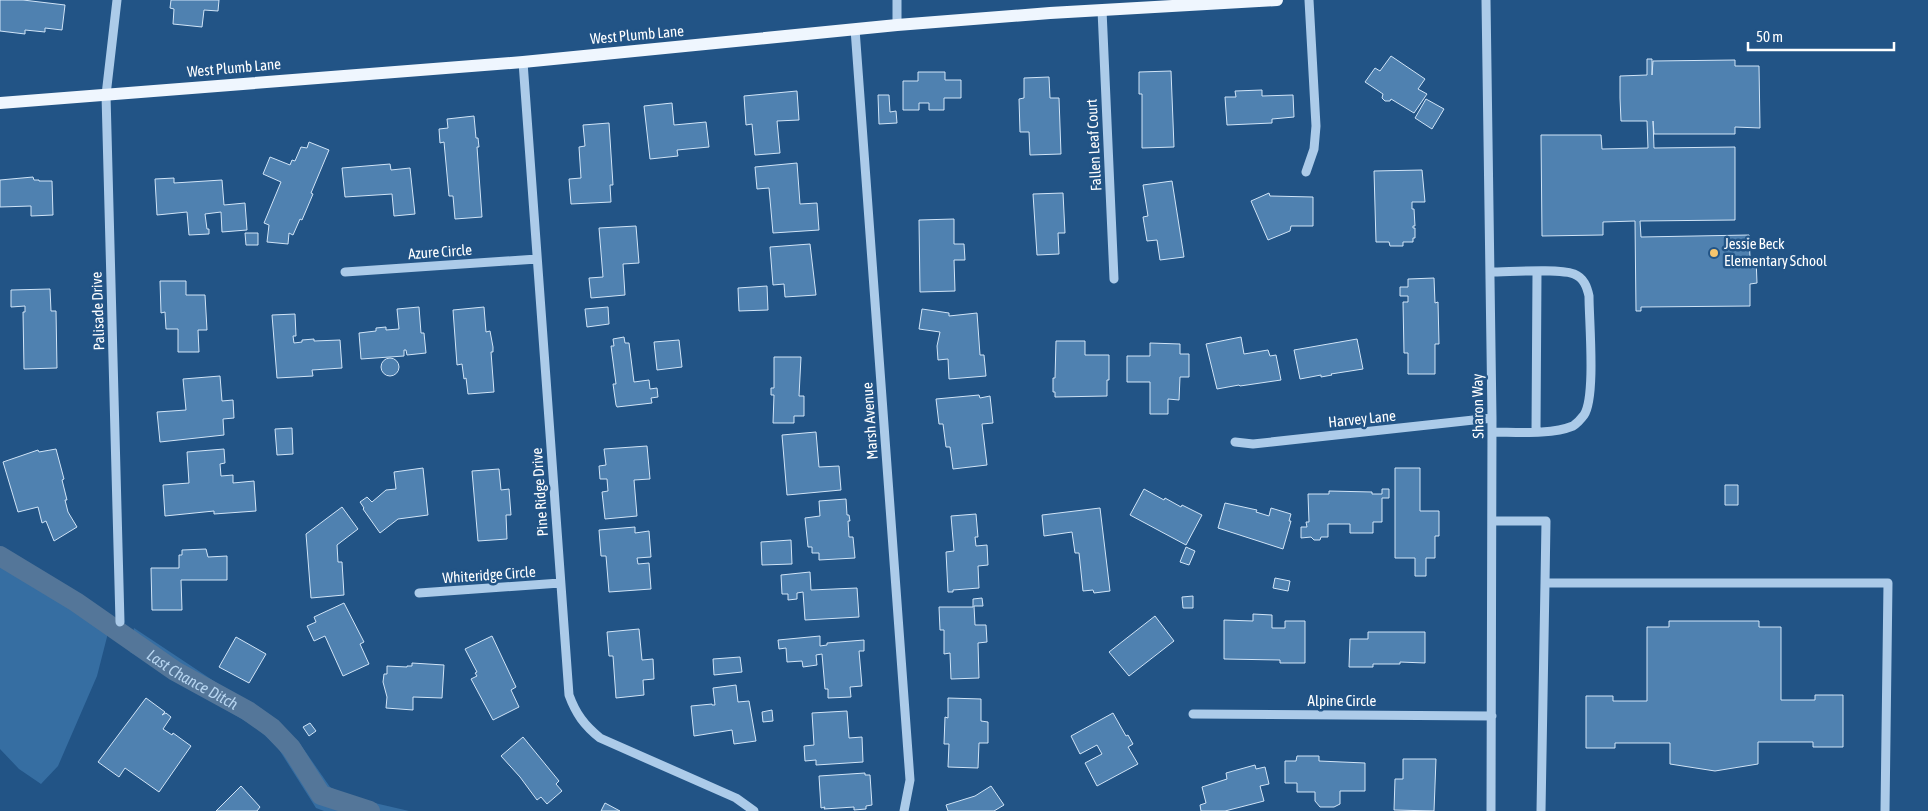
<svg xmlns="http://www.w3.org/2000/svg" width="1928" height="811" viewBox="0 0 1928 811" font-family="'Asap Condensed',sans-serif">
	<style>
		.green { fill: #366ea2 }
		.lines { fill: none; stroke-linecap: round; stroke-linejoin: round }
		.canal { stroke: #547699; stroke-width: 20 }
		.building { fill: #4f81b0; stroke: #d0e4f7 }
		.minor { stroke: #accbe9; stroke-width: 9 }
		.major { stroke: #eff6fe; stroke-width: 12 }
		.poi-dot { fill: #f5c56e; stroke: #225486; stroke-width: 2 }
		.labels { text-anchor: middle; stroke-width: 5; stroke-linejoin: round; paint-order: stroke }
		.street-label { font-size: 15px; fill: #fff; stroke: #225486 }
		.poi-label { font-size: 15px; fill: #fff; stroke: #225486; text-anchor: start }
		.water-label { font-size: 16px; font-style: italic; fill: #b7d5f0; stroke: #225486 }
	</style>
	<rect width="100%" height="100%" fill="#225486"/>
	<path class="green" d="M0,549L91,605L108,618L107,637L97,676L58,766L41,784L19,769L0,749Z
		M134,628L280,725L298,741L330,787L349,797L409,811H324L316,808L278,748L257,728L130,652Z"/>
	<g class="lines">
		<path class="canal" id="s1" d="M0,556L76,602L175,671L248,711L272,728L291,748L321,795L370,811"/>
	</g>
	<path class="building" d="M0,0H23L65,5L62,30L45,28V32L25,30V34L0,31Z
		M171,0H219L218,11L204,10L202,27L173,24L174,9L170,8Z
		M1391,56L1425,79L1418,89L1427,94L1414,113L1391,99L1390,101H1385L1382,98L1383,94L1365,82L1375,68L1380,71Z
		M1647,59H1652V75L1653,61L1735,60V66H1759L1760,128L1735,127V134H1654L1653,121L1654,148L1735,147V220L1640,221L1641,237L1749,235L1750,258H1756L1757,283L1750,284V306L1641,307V311H1636L1635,221L1603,222V235L1542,236L1541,135H1601L1602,149L1648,148L1647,121H1621L1620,98V76L1647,75Z
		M1171,71L1174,147L1142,148V94H1139V72Z
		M918,72H945V80H961V98H944V110H929V103H919V110H903V81H918Z
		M1049,77L1050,98H1059L1061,154L1030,155L1029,132H1020L1019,99L1024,98V78Z
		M1262,90V96L1293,95L1294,117L1272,119V123L1227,125L1225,97H1236L1235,91Z
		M797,91L799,120L777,121L780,153L755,155L752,124L746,125L744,96Z
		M878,95H889L890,112L896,111L897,123L879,124Z
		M1426,99L1444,109L1432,129L1415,118Z
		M672,103L674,125L706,122L709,147L677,150L678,156L650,159L644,106Z
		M474,116L476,138H478L479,147H477L482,217L455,219L453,196H449L444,142L440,143L439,129L448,128L447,119Z
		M609,123L613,185H610L611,202L571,204L569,179L581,178L579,147L585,146L583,125Z
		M309,142L329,150L311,193L313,194L302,220L300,219L293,235L289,233L288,244L267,242L269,225L264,223L281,182L263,174L270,157L290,165L292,160L295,161L301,147L307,148Z
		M797,163L800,204L817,203L819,230L773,233L769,188L757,189L755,167Z
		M390,164L391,170L410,168L415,214L394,216L392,194L345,197L342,168Z
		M1422,170L1425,202H1412V209H1414L1415,226H1413V228H1415V238H1413V242H1403V246H1390L1389,242H1376L1374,171Z
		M33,177L34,180H39V181H52L53,215L31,216V206L0,207V180Z
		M174,178V183L222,180L224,205L245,203L247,230L222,232L221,212L205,214L207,229H209V234L189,235L187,212L157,215L155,179Z
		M1172,181L1184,257L1160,260L1157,240L1147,241L1143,217L1148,216L1143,185Z
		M1063,193L1065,233H1058L1059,254L1037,255L1033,194Z
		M1269,193L1270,196L1313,197V226H1291L1290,231L1268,240L1251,201Z
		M954,219V244H964L965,260H954L955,291L920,292L919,220Z
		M636,226L639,263L623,264L625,295L591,298L589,278L603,277L599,228Z
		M245,233H258V245H246Z
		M810,244L816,295L785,297L784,284L773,285L770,247Z
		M1434,278L1435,303L1438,302L1439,344H1435V374H1408V353H1404L1403,302H1408V296H1400V287H1408V279Z
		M160,281H186V295H205L207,330H198L199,352H178V329H166L165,312L161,313Z
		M767,286L768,310L739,311L738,288Z
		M50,289L51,311H56L57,368L24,369L23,312H25V306L11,307V290Z
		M419,307L421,333H424L426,353L407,355L406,350H404V356L361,359L359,333L376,331V328L386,327V330L399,329L397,309Z
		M484,307L486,332L490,331L493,347V352H491L494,392L468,394L466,378L464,379L462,364L457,365L453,310Z
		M608,307L609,324L587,327L585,309Z
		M922,309L949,313V316L977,313L980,355H984L986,376L949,379L948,359L938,360L937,346L940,332L919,329Z
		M295,314L296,336H293L294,343L302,342V340L314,339V341L340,340L342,368L312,370L313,376L277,378L272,315Z
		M624,337L625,343H629L634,382L649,380L650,389L657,388L658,397L651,398L652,403L617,407L616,405L613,384H616L611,346H614L613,339Z
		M1241,337L1244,354L1268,350L1270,356L1276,355L1281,380L1240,386L1239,385L1217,389L1206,344Z
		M1357,339L1363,369L1331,374L1332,375L1321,377V375L1300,379L1294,350Z
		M679,340L682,367L657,370L654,342Z
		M1056,341H1085V355H1109V380H1107V396L1055,397V392H1053V378H1055Z
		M1150,343L1180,344V354H1189V377H1180L1179,400L1168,399V414H1150V382H1127V356H1150Z
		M774,357H801L799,396H804V416H794V423H773L774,395H771V388H774Z
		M381 367a9 9 0 1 1 18 0a9 9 0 1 1-18 0Z
		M220,376L222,401L233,400L234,418L223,419L224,435L160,442L157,412L186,410L183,379Z
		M979,395L980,398L990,396L993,423L982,424L987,465L953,469L950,447H946L943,424H939L936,399Z
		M292,428L293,454L277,455L275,429Z
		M816,432L819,467L839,466L841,490L787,495L782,435Z
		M647,446L650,479L634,480L637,516L605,519L602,492L608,491L607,479H600L599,466L606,465L604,449Z
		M56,449L64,479L62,480L67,500H65L68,512L77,527L54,541L46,521L42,523L38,507L18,512L3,462L38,450L39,452Z
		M224,449L225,463L220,464L221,476L233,475V483L254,481L256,511L214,514V511L165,516L163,485L189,483L187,452Z
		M423,468L428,515L398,519L380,533L363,509L364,508L360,502L367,497L372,502L386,490L396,489L394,472Z
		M1395,468H1420V511H1439V536H1435V558H1426V576H1415V558H1395Z
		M499,469L501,490L509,489L511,515H506L507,539L478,541L472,471Z
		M1725,485H1738V505H1725Z
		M1144,489L1164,500L1165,498L1181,507L1182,505L1202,515L1186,545L1130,515Z
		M1382,489H1389V498H1382V522H1373V533H1350V524H1328V537H1321L1320,540H1314L1311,537L1301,538V527H1307L1306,522H1309L1308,494H1329V491L1372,492V494H1382Z
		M846,499L847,515H849L850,521H848L849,537H853L855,558L819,560V553H812V547H808L805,518L820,516L819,501Z
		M1225,503L1257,510L1256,512L1269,516L1271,508L1291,514L1289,521H1291L1283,549L1218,528Z
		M342,507L358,529L337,545L338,562H342L344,595L311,598L306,534Z
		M1100,508L1110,591L1094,593L1093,590L1083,591L1079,553H1075L1072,532L1044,536L1042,515Z
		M976,514L978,537H975L976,546L987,545L988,565L978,566L979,588L953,590V592H948L946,552L954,551L951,516Z
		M635,527V533L649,531L651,557L637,558L638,564L649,563L651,589L609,592L606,556H601L599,530Z
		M791,540L792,564L762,565L761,542Z
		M1186,547L1195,551L1189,565L1180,562Z
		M206,549L208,557L227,556V580H181L182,610H152L151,568H179V555H182V550Z
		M810,572L811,590L857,588L859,617L805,620L803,592L797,593V599L788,600V594H782L781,575Z
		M1275,578L1290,581L1288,591L1273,588Z
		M1193,596V608H1183L1182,597Z
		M982,598L983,606H974L975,625H986L987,642L978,643L979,678L951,679L950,653L944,654V630H940L939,607H973V599Z
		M344,603L364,642L360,644L369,664L343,676L325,636L314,641L307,626L316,622L314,617Z
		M1253,614L1272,615V628H1285V621H1305V663H1280V660L1224,659V620L1253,621Z
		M1155,616L1174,641L1129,676L1109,652Z
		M1669,621H1759V627H1781V700H1815V695H1843V747H1813V742H1758V764L1715,771L1670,764V743H1615V748H1586V696H1613V701H1647V627H1669Z
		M639,629L642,660L653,659L654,679L643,680L644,695L616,698L613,656H609L607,632Z
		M1368,632H1425V663L1400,662V664H1373V667H1349L1350,639H1368Z
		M492,636L516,687L511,690L519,707L493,720L471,679L477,676L475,673L477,672L465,649Z
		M820,636V646L827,645V643L864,640V651H859L862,686L850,687L851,697L828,698V689H825L822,654L816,655L817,665L803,667L802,661L787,662L786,648L779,649L778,640Z
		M236,637L266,654L249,683L219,667Z
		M740,657L742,672L714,675L713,659Z
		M412,663L444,665L442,698L413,697V710L386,708L387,697L383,682L384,674H387V666L407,667V666H412Z
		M736,685L738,702L749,701L756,741L734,744L732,730L694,736L691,706L712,704V705H715L713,688Z
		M146,698L165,712L162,715L166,713L171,717L163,729L172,735L173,733L191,746L159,792L125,768L119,777L98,762Z
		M948,698L981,699V721L988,722V743H979L978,768L948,767L949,744H944L945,717L948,718Z
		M772,710L773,721L763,722L762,712Z
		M847,711L849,738L862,737L863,762L816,765V760L805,761L804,746L814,745L812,713Z
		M1113,713L1126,736L1128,735L1133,744L1128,747L1138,764L1097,786L1085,763L1102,754L1097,745L1080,754L1071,736Z
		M310,723L316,731L309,736L303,727Z
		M523,737L559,781L556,784L562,791L547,804L541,797L537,800L520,777L501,756Z
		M1297,756H1319V761L1365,763V791H1340V804L1334,807H1320L1315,801V792H1297V783H1285V761H1296Z
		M1403,759H1436L1434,811L1394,810L1395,779H1403Z
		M1255,765L1256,769L1265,767L1269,784L1260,786L1264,801L1225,811H1201L1200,805L1206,803L1202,787L1227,779L1226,773Z
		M865,773V775H870L872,805L866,806V809L854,810V807L824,809L825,807L821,808L819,776Z
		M241,786L260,807L257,811H216Z
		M991,786L1004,805L994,811H948L946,805L975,796Z
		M605,803L620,811H601Z"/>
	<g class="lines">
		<path class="minor" d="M117,0L106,95L120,622
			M897,0V25
			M1486,0L1492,418L1491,811
			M1102,10L1114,279
			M855,29L910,780L904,811
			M523,62L569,695C576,714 584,725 600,738L736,798L754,811
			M1306,172L1314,149L1316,126L1309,0
			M345,272L537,259
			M1490,272C1510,272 1557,268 1574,274C1584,278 1587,287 1589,296C1589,321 1596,397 1584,415C1581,419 1576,424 1573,426C1551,435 1516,432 1492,432
			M1536,431L1537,272
			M1235,442L1253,444L1492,418
			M1492,521H1546L1545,583
			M419,593L560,583
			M1193,714L1492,716
			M1541,811L1545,583H1888L1885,811"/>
		<path class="major" d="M0,103L523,62L897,25L1050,13L1277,0"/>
	</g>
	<circle class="poi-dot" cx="1714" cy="253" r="5"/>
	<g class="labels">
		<g class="street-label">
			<text transform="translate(637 35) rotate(-5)" y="5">West Plumb Lane</text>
			<text transform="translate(234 68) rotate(-5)" y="5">West Plumb Lane</text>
			<text transform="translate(1094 145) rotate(-93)" y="5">Fallen Leaf Court</text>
			<text transform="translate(440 252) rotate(-4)" y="5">Azure Circle</text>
			<text transform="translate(98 311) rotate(-92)" y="5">Palisade Drive</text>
			<text transform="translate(1478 406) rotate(-91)" y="5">Sharon Way</text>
			<text transform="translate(1362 419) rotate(-6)" y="5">Harvey Lane</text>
			<text transform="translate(870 421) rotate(-94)" y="5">Marsh Avenue</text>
			<text transform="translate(540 492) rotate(-94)" y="5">Pine Ridge Drive</text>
			<text transform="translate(489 575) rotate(-4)" y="5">Whiteridge Circle</text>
			<text x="1342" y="706">Alpine Circle</text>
		</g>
		<g class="poi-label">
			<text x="1724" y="249">Jessie Beck<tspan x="1724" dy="17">Elementary School</tspan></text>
		</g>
		<g class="water-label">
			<text dy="6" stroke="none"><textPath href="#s1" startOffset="229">Last Chance Ditch</textPath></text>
		</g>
	</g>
	<path d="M1748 42v8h146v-8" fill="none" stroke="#ffffff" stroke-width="2.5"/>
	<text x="1756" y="42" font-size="15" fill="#ffffff" stroke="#225486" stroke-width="4" paint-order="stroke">50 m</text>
</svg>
